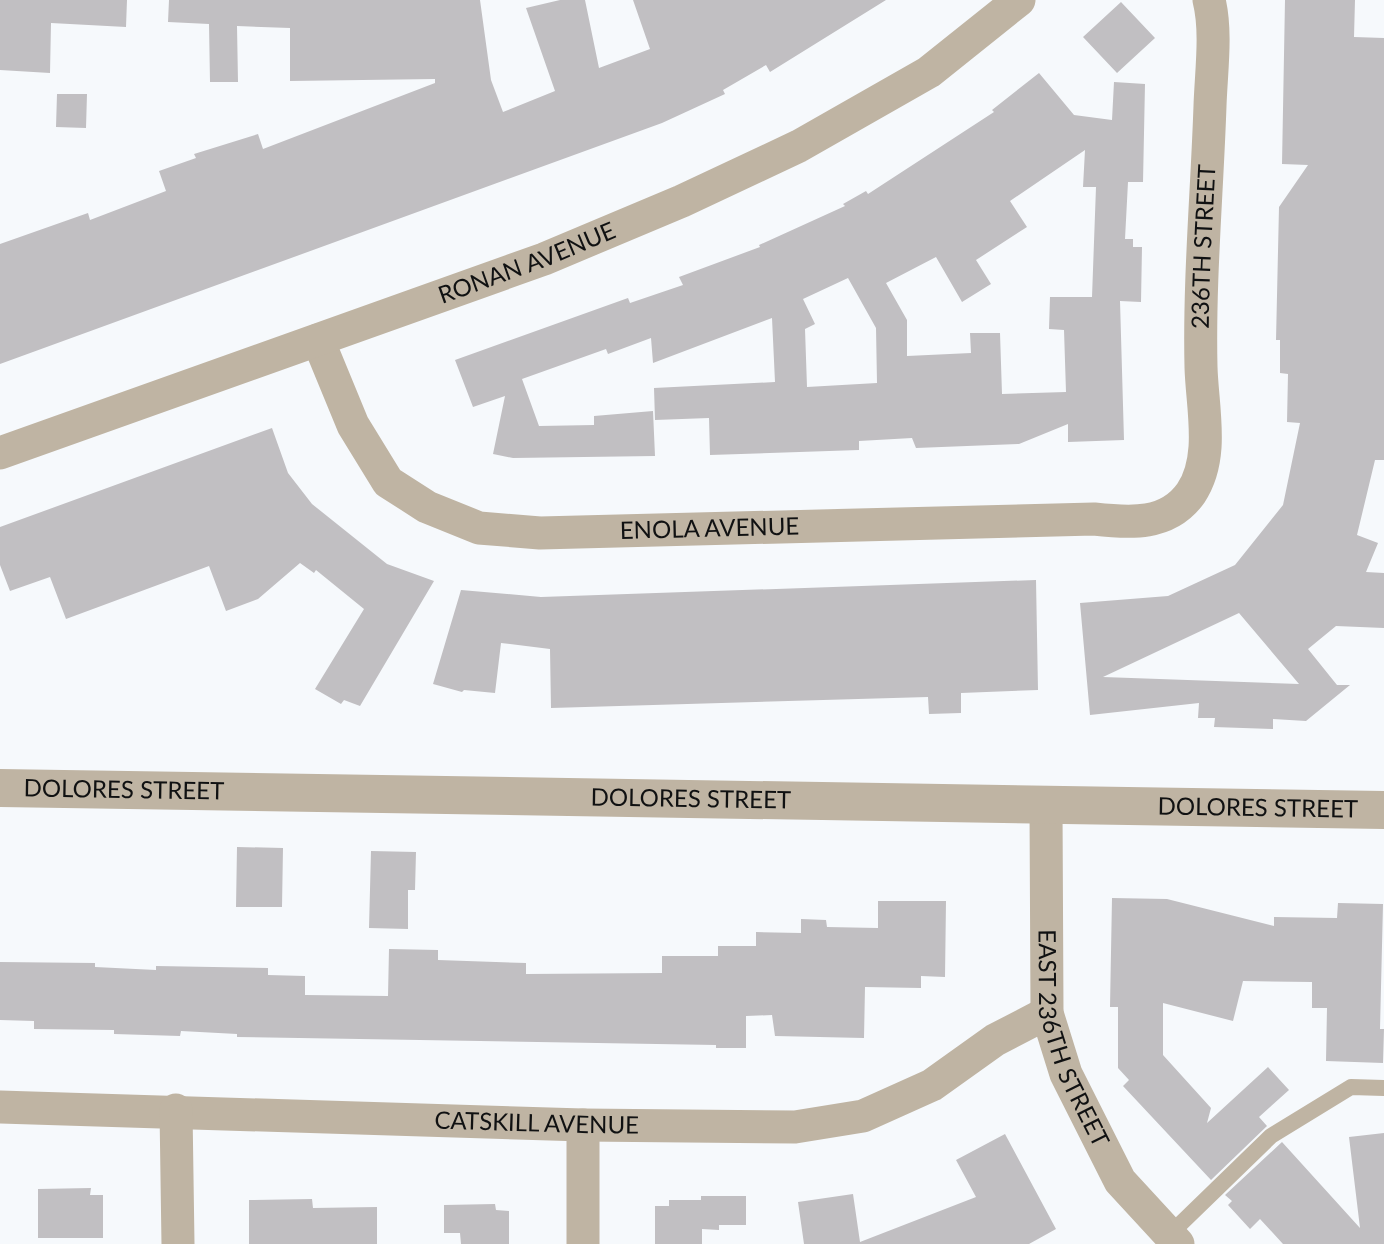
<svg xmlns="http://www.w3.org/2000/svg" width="1384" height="1244" viewBox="0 0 1384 1244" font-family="Lato,sans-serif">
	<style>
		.building { fill: #c1bfc2; fill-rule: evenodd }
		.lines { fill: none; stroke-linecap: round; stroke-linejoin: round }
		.service { stroke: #bfb4a3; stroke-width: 16 }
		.minor { stroke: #bfb4a3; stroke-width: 33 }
		.tertiary { stroke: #bfb4a3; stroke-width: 38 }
		.labels { text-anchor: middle; stroke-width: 6; stroke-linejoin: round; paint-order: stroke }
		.street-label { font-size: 24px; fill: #101112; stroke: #fff }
	</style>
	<rect width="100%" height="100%" fill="#f6f9fc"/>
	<path class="building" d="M0,0H127L126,27L51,23L50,73L0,70Z
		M169,0H480L491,80L503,112L555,91L526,8L560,0H585L599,68L650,49L633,0H886L770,72L766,65L723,90L725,94L662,123L0,364V244L88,213L90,220L166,191L159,171L196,158L194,154L258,134L263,149L435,83V79L290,81V28L237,26L238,82H210L209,24L168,22Z
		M1285,0H1355L1354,37L1384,38V460H1375L1357,535L1378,543L1366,572L1384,573V628L1336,626L1308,649L1337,685H1350L1306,721L1273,719V729L1214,727L1215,718H1198L1199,703L1090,715L1080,603L1168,596L1235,565L1283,505L1300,423L1287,422L1288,374L1280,373V340H1276L1279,207L1308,165L1282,164ZM1239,613L1299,684L1103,677Z
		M1121,2L1155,38L1117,73L1083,37Z
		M1039,73L1074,115L1112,120L1114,82L1145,84L1143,182H1128L1125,239H1133V247H1142L1141,302L1120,301L1124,440L1068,442V424L1019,444L916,448L912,438L859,441V450L710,455L709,418L655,420L654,388L775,382L772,318L653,363L651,338L608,354L606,349L522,379L539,426L594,425V416L653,411L655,456L513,458L493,454L505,396L473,407L455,360L628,298L630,303L683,285L679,277L760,247L759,245L845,206L843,204L866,191L868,194L994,112L992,110ZM1085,150L1083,187H1096L1092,297H1050L1049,329L1064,330L1066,392L1002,394L1000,333H970L971,353L907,356V320L886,283L936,257L962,302L991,284L976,260L1027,227L1010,201ZM848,278L876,328L877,383L807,387L805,329L815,324L803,299Z
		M57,94H87L86,128L56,127Z
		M272,428L288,473L312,504L387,564L434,581L360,706L344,700L341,704L315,689L364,609L316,570L314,573L300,563L258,599L226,611L209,566L66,619L50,577L10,591L0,565V527Z
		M1036,580L1038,690L961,693V713L929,714L928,697L551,708L550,649L501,643L495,693L464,690L462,692L433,684L461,590L541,597Z
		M237,847L283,848L282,907H236Z
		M371,851L416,852L415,890H408V929L369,928Z
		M1112,898L1167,899L1274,926V917L1337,918L1338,903L1383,904L1380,1029H1384L1383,1063L1326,1061L1327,1008H1312V982L1243,981L1233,1021L1163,1003V1055L1211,1108L1207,1123L1268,1067L1289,1090L1259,1117L1267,1126L1211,1180L1123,1086L1129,1080L1118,1068V1007H1110Z
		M878,901H946L945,977L921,976V988L865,987L864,1038L775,1036L772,1015L746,1016V1048H716V1045L237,1037V1034L181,1031L180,1036L114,1034V1030L34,1029V1021L0,1020V962L95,963V967L156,970V966L268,968V975L305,976V995L388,996L389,949L438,950V960L526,963V974L662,973V956H718V946H756V932L801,933V919L826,920L827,927L878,928Z
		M1384,1133V1244H1283L1260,1219L1250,1229L1228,1205L1232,1201L1225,1195L1282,1142L1360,1228L1349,1137Z
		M1005,1134L1056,1229L1029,1244H804L798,1202L853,1194L860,1242L976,1197L956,1160Z
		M91,1188L90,1195H103V1238H38V1189Z
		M701,1196H746V1225H719V1230L702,1229V1244H655V1206H669V1200H701Z
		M312,1199L313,1208L377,1207V1244H249V1200Z
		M495,1204L496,1210L509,1211V1244H461L460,1233H444V1205Z"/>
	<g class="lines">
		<path class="service" d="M1168,1236L1271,1136L1351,1087L1384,1088"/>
		<g class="minor">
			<path id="s1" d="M318,340L353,425L388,482L427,507L479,528L540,533L1094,519C1130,523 1168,526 1191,493C1215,457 1202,407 1201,367C1199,281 1207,193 1210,106C1211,73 1217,32 1209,0"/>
			<path id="s2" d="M0,453L544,259L682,201L799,146L929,72L1019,0"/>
			<path id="s3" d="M1046,805L1047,1013L1066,1074L1120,1181L1178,1244"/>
			<path id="s4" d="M0,1107L583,1125L795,1127L863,1116L932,1085L995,1040L1047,1013"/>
			<path d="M176,1110L178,1244"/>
			<path d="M583,1244V1125"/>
		</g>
		<path class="tertiary" id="s5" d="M0,788L1384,810"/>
	</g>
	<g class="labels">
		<g class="street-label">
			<text dy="8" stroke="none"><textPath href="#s1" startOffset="1232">236TH STREET</textPath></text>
			<text dy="8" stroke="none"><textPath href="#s2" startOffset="560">RONAN AVENUE</textPath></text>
			<text dy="8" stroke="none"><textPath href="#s1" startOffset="492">ENOLA AVENUE</textPath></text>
			<text dy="8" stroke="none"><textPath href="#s5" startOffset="124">DOLORES STREET</textPath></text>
			<text dy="8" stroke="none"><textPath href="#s5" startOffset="691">DOLORES STREET</textPath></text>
			<text dy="8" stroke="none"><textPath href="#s5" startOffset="1258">DOLORES STREET</textPath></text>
			<text dy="8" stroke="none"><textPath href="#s3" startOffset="238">EAST 236TH STREET</textPath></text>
			<text dy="8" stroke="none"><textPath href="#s4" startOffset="537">CATSKILL AVENUE</textPath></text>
		</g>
	</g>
</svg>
